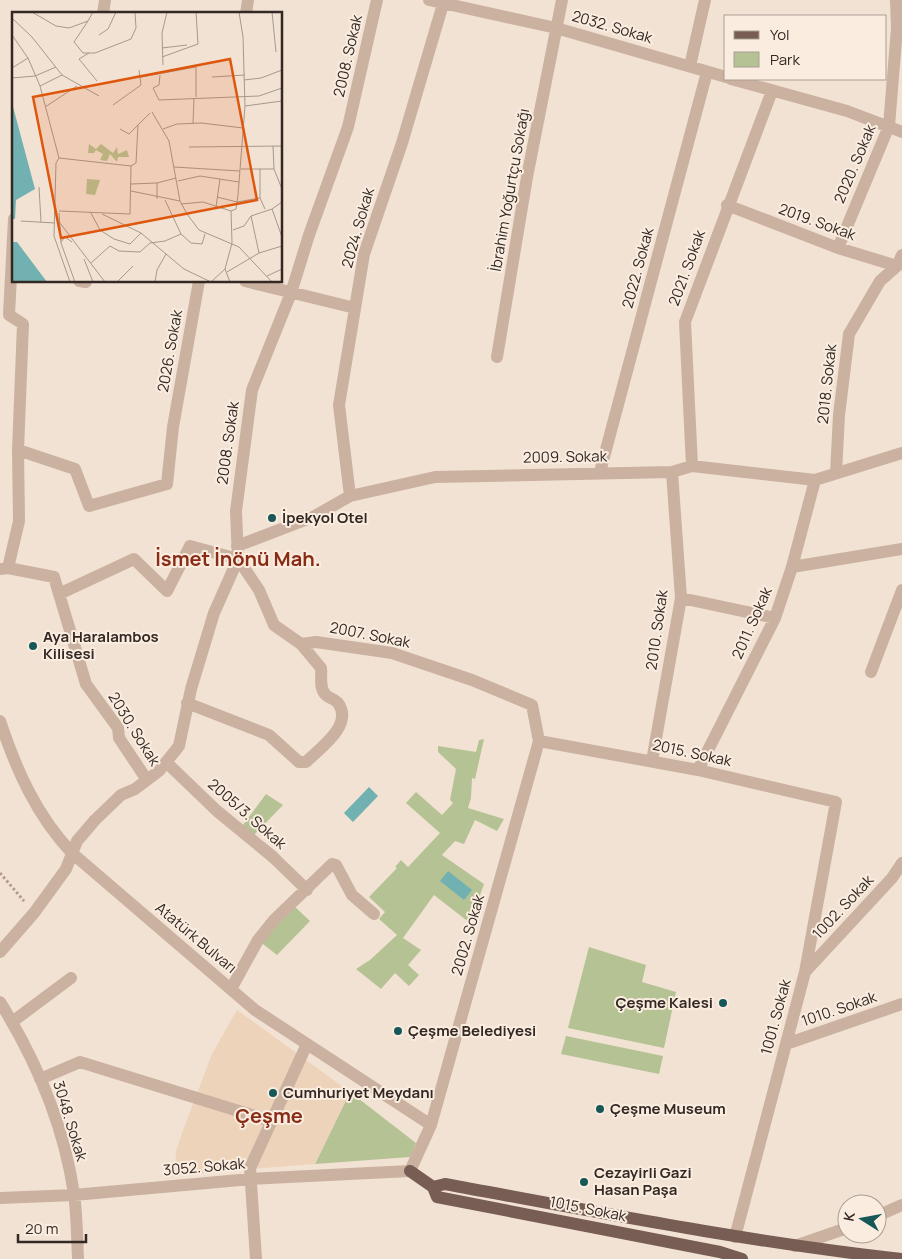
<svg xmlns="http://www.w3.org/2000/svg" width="902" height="1259" viewBox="0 0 902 1259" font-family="Manrope,sans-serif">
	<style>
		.green { fill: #b5c293 }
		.plaza { fill: #ecd3b9 }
		.water { fill: #71b1b1 }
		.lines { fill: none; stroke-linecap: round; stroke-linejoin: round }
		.path { stroke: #b69a89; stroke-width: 3; stroke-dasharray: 2.5 2.5; stroke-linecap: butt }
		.minor { stroke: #cbb19f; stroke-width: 12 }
		.major { stroke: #775d53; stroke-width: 12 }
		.poi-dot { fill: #165758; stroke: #faede0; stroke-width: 2 }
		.labels { text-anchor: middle; stroke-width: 4; stroke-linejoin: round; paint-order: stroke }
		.street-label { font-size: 15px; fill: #332823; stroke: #faede0 }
		.poi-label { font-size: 15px; font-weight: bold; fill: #332823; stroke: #faede0; text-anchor: start }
		.district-label { font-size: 20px; font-weight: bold; fill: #892c16; stroke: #faede0 }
		.inset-road { fill: none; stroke: #a6988d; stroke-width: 1 }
		.view { fill: #df570d; fill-opacity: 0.15; stroke: #df570d; stroke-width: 2.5 }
		.inset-edge { fill: none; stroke: #332823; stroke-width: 2.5 }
	</style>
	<rect width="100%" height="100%" fill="#f2e2d4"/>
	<path class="green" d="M484,739L475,779L472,778L471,798L468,808L504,819L497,831L475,820L464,844L455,841L442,855L484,884L470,923L434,895L403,938L421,950L408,965L419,975L409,986L395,973L381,989L356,969L370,960L397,935L379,919L385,912L369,897L397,868L395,867L401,860L408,867L440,833L406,803L416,792L442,815L453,803L450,800L456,769L438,752V746L476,752L479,740Z
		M266,794L283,805L254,835L243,825Z
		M295,907L310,921L277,955L259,941Z
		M589,947L646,965L642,982L676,992L664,1048L568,1028Z
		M566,1036L663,1056L659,1074L561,1054Z
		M350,1092L416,1143L410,1157L315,1164Z"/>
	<path class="plaza" d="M237,1010L350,1092L315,1164L175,1175L176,1152L182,1133L212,1054Z"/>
	<path class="water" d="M369,787L378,796L353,822L344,813Z
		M448,871L472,890L464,900L440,881Z"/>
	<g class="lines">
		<path class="path" d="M0,873L24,901"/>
		<path class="minor" d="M429,0L556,28L726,77
			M103,14L105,0
			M246,14L248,0
			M690,66L705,0
			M731,79L847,111L902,132
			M727,205L838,248L897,266
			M838,248L889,126L897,28L896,0
			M79,281L86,282
			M245,281L355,308
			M497,357L527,177L562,0
			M18,450L75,469L89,506L167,484L173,427L199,281
			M692,466L685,322L772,91
			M600,472L707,72
			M836,473L839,415L849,334L880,281L897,266L902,255
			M350,496L339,405L364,254L402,143L443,4
			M237,546L313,517L350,496L435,477L672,472L692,466L815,480L902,453
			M792,567L902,549
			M8,568L19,521L18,450L23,324L9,315L14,219
			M0,569L8,568L54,577L86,684L118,728L119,738L147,780
			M681,598L775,618
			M871,672L902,590
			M187,703L269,735L299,762H306C320,748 354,725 338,703C335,699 328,698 325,694C319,687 322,676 321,668L301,644
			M0,721C16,769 36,815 72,853L255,1010L431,1125
			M539,741L698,770L836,802L805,972L735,1237
			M652,761L681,598L672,472
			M166,762L217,811L273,857L307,890
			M698,770L775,618L792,567L815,480
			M0,952L34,913L66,869L77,841L95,820L121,795L135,789L159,771L179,746L191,689L214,613L238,559L236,511L252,390L291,293L309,235L348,127L377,0
			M805,972L892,878L902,863
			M231,989L258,940L274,920L332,864L336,865L352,895L374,914
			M0,1002C36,1060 64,1126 74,1194C77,1215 77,1238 78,1259
			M12,1022L71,978
			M786,1044L902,1004
			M40,1079L80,1062L271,1121
			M0,1198L74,1195L251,1179L410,1171L431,1125L539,741L532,705L472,680L392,653L316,642L301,644L274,625L259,590L238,559L190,546L167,591L134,559L59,594
			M877,1216L902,1205
			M795,1246L847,1228
			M256,1259L250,1168L307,1044"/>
		<path class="major" d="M410,1171L433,1187L437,1197L720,1252L742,1259
			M433,1187L445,1184C597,1212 748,1242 902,1259"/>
	</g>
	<g class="poi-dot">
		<circle cx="272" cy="518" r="5"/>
		<circle cx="33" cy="646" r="5"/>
		<circle cx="723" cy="1003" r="5"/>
		<circle cx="398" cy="1031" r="5"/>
		<circle cx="273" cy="1093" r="5"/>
		<circle cx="600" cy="1109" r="5"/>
		<circle cx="584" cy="1182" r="5"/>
	</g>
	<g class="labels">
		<g class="street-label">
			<text transform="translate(612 27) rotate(16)" y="5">2032. Sokak</text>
			<text transform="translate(348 56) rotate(-77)" y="5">2008. Sokak</text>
			<text transform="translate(855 164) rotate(-67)" y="5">2020. Sokak</text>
			<text transform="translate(510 190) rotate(-80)" y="5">İbrahim Yoğurtçu Sokağı</text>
			<text transform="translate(817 222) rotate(20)" y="5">2019. Sokak</text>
			<text transform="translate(358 228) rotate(-74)" y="5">2024. Sokak</text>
			<text transform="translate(638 268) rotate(-75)" y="5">2022. Sokak</text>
			<text transform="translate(687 268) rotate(-70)" y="5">2021. Sokak</text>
			<text transform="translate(170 351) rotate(-80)" y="5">2026. Sokak</text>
			<text transform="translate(827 384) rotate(-84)" y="5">2018. Sokak</text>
			<text transform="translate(228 443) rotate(-82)" y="5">2008. Sokak</text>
			<text transform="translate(565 457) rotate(-1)" y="5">2009. Sokak</text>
			<text transform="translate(752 623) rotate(-66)" y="5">2011. Sokak</text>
			<text transform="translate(657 630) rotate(-82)" y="5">2010. Sokak</text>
			<text transform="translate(370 635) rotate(11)" y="5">2007. Sokak</text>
			<text transform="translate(134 729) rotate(58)" y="5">2030. Sokak</text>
			<text transform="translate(692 753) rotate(12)" y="5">2015. Sokak</text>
			<text transform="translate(247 814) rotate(41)" y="5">2005/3. Sokak</text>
			<text transform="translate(843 907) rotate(-47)" y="5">1002. Sokak</text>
			<text transform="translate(468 935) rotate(-74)" y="5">2002. Sokak</text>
			<text transform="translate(196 938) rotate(40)" y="5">Atatürk Bulvarı</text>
			<text transform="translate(839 1009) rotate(-19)" y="5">1010. Sokak</text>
			<text transform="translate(776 1017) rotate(-75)" y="5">1001. Sokak</text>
			<text transform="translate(70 1121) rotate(73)" y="5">3048. Sokak</text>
			<text transform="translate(204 1167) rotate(-5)" y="5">3052. Sokak</text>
			<text transform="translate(588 1209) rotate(11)" y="5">1015. Sokak</text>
		</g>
		<g class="poi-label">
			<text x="282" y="523">İpekyol Otel</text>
			<text x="43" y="642">Aya Haralambos<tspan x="43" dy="17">Kilisesi</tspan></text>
			<text x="713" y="1008" text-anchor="end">Çeşme Kalesi</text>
			<text x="408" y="1036">Çeşme Belediyesi</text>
			<text x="283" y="1098">Cumhuriyet Meydanı</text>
			<text x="610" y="1114">Çeşme Museum</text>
			<text x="594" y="1178">Cezayirli Gazi<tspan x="594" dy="17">Hasan Paşa</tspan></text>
		</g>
		<g class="district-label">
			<text x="238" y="566">İsmet İnönü Mah.</text>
			<text x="269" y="1123">Çeşme</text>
		</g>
	</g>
	<g transform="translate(12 12)">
		<rect width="270" height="270" fill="#f2e2d4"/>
		<path d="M77,132L84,137L89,132L101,141L105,135L106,142L115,138L117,145H106L105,150L98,142L95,149L88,148L91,142L84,138L82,141H76ZM75,167L88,168L83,183L74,182Z" fill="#b5c293"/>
		<path d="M0,91L23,177L4,188L3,207H0ZM0,214L1,230H5L35,270H0Z" fill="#71b1b1"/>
		<path class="inset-road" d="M20,0L44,14L57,16L76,9L81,0M260,0L264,40M0,6L20,25L50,63L87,84M76,9L62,30L71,41H83L119,27L124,16L123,0M0,23L16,46L28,74L47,146L119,154L124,151L126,113L138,101M87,23L96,17L104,0M150,36L175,33M77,41L67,47L85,69M150,45L186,32L184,0M151,53L150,21L155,0M0,56L16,46M148,63L147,73L141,76L147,88L247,84L270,76M129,65L184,55V85M200,65L233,63M0,66L23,64L44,55M232,68L249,66L270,58M28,74L50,63M101,93L129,73L127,58M233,94L270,89M33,95L65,74M140,100L157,129L168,189L175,202L187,218L227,235L260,270M181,112L182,86M108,117L117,122L126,113M151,117L165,112L189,111L231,116M261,134L262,157M177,135L270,134M47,146L44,151L42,224L58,270M162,155L228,159M229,157H262L270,177M248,157V186L253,197M166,169L188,164L227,170M119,172L145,171L164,166M27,175L29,210M119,179L168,189M205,185L225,190L248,186M145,187V171M169,192L191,190L219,199M204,195L208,167M260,197L270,225M47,199L118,202L119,154M47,201L49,231L63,270M79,201L88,218L102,227L118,232L129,221M90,202L129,221L172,257L199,270M239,204L247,241M9,209L43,211M48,211L93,270M221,218L232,214L239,204L260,197L270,190M169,222L179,231L190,232L193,222M49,230L53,225L60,230M72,247L81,270M79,251L98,234L107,239L128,240L138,231L153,229L169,222L153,188M215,260L247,241L270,234M255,264L270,257M105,270L121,254M143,270L145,258L154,242M199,270L213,257M218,270L213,257L220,231L219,199L224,197L226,183L233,94L231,25L227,0"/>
		<path class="view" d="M218,47L245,188L49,226L21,85Z"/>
		<rect width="270" height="270" class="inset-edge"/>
	</g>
	<rect x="724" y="15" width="162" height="65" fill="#faede0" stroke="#aa9e94"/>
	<rect x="734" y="31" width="25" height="8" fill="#775d53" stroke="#aa9e94"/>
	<text x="770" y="40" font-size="15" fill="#332823">Yol</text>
	<rect x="734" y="52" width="25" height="15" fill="#b5c293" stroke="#aa9e94"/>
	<text x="770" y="65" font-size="15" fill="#332823">Park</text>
	<g transform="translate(862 1219) rotate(281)"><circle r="24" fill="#faede0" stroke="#aa9e94"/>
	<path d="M0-4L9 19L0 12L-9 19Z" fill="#165758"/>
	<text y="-8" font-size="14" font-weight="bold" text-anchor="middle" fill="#332823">K</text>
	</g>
	<path d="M18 1234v8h68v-8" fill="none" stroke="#332823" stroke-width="2.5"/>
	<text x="25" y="1234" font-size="15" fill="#332823" stroke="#faede0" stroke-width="4" paint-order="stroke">20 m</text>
</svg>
